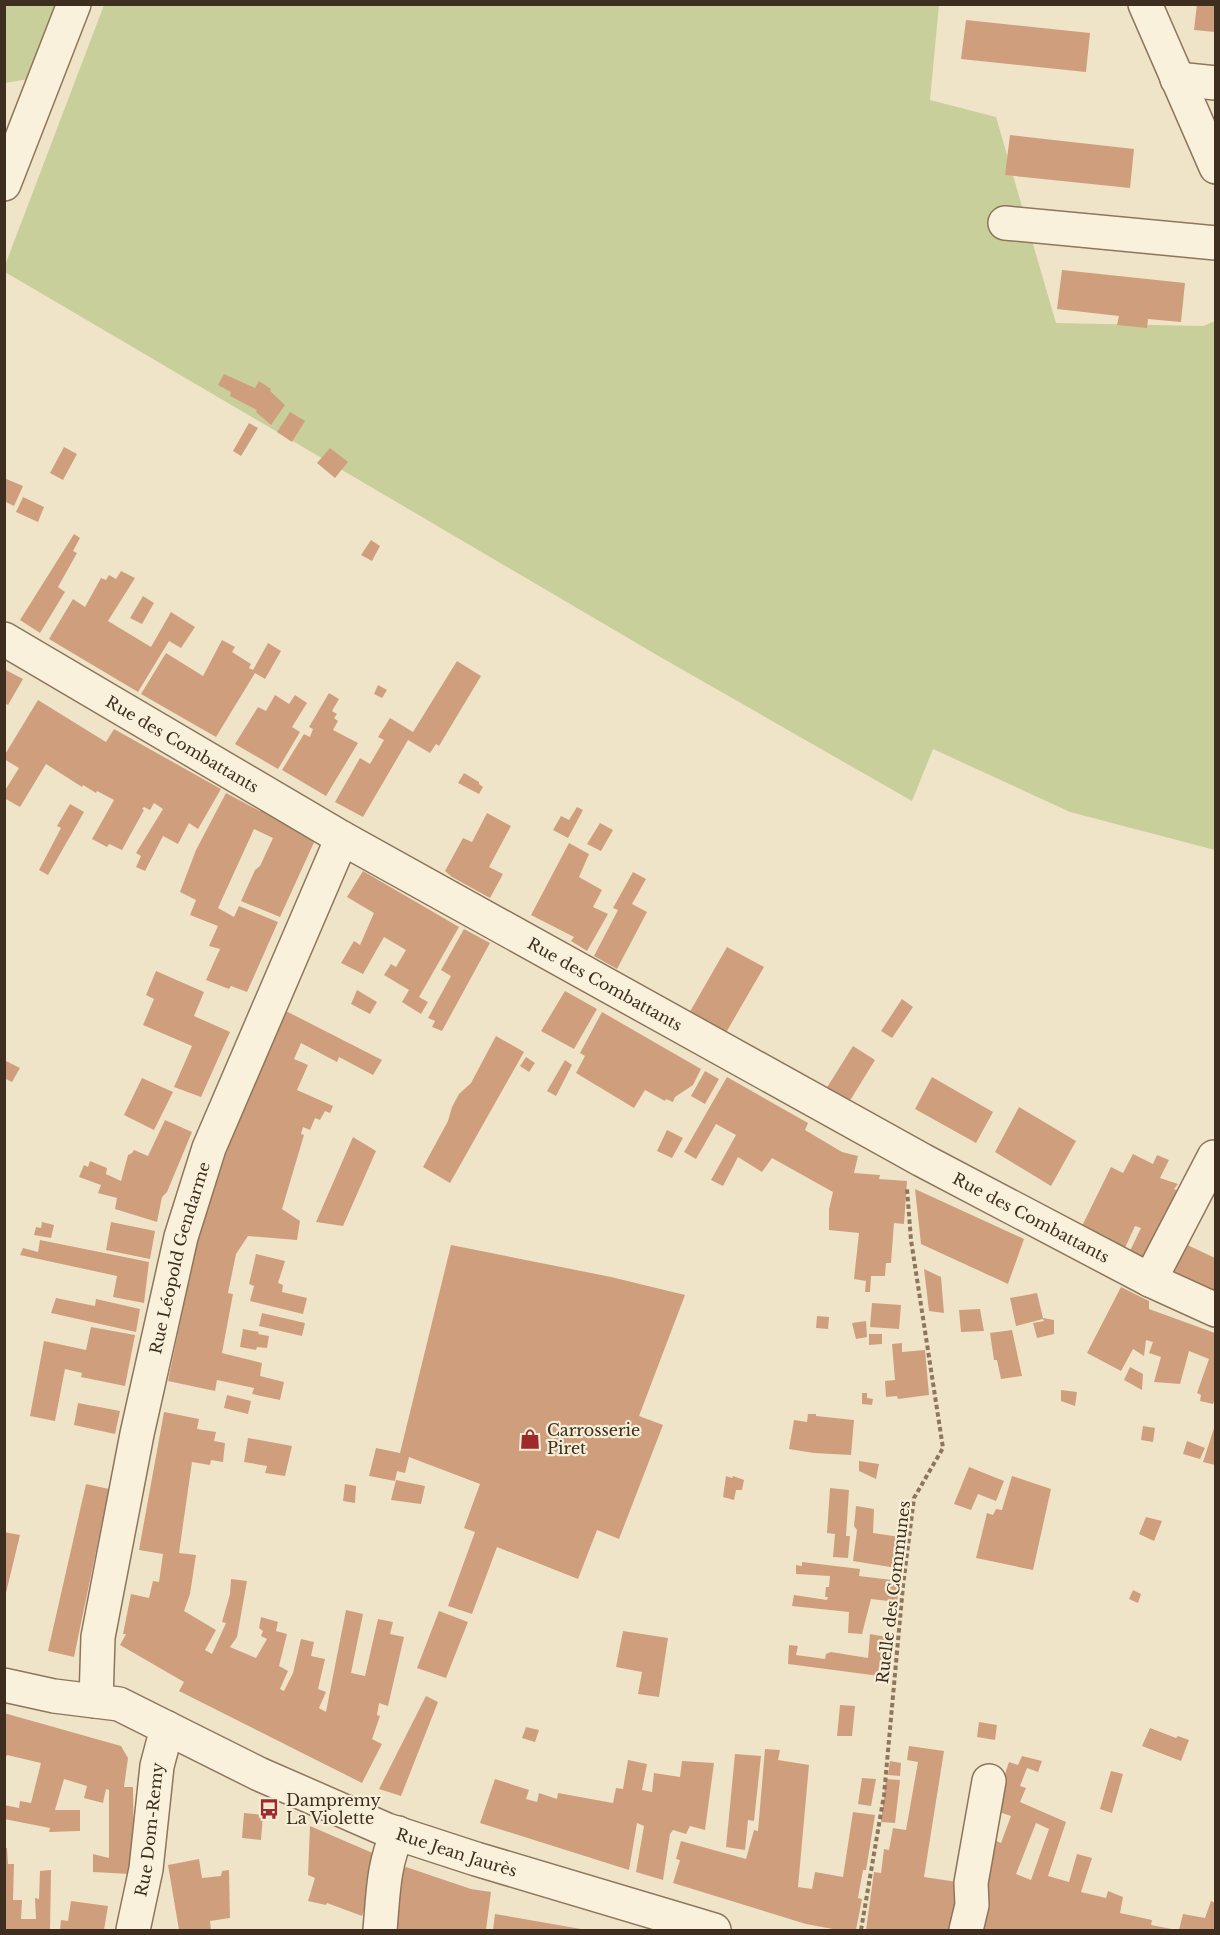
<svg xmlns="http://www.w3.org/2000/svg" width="1220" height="1935" viewBox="0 0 1220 1935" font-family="'Libre Baskerville',serif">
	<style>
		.green { fill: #c9cf9b }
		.building { fill: #cf9f7d; fill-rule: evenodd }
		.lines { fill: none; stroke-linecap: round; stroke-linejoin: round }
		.minor-casing { stroke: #8d765c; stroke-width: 36 }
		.path { stroke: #8d765c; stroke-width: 4; stroke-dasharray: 4.5 3; stroke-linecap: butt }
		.minor { stroke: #faf1dc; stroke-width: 33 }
		.labels { text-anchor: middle; stroke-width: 4.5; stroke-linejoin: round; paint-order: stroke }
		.street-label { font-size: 16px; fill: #3d2e20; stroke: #f7eed8 }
		.poi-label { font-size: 16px; fill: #3d2e20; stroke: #f7eed8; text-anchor: start }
	</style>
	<rect width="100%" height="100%" fill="#f0e4c8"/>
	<path class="green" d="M4,5H74L46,76L5,83Z
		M104,5H939L930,100L996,117L1056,323L1203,326L1215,321V850L1070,812L933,749L912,801L662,658L5,272L4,268Z"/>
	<path class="building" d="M1197,4H1215V32L1194,30Z
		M966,20L1090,33L1086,72L961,59Z
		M1010,135L1134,149L1130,188L1005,175Z
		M1062,270L1185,283L1181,322L1148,319L1147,328L1117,325L1119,316L1057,309Z
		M224,374L255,388L259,381L271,389L270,391L285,405L271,425L256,412L257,410L230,396L231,392L218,385Z
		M290,412L305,421L292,442L277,432Z
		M249,423L258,428L241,456L233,451Z
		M64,447L77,454L63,480L50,473Z
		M330,448L348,462L335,478L317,463Z
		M4,478L23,486L14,506L4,501Z
		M23,497L44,507L38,522L16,512Z
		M74,534L80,538L73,551L77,553L58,587L65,592L40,633L20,620Z
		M371,540L380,546L372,561L361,555Z
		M121,571L135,578L108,621L151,647L171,612L195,627L181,648L169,641L138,692L49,639L73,599L85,607L101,578L106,580L109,575L116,579Z
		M143,596L154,603L142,624L130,618Z
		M222,640L235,647L232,652L251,664L249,668L253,670L268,643L281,651L265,679L255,673L216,737L141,694L166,653L203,676Z
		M457,661L481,676L439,746L436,744L430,753L408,740L363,817L335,802L360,758L370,764L384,740L378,737L390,718L413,732Z
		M4,669L23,679L8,705L4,703Z
		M378,685L387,690L382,698L374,694Z
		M329,693L339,699L332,711L337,714L334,718L338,721L333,730L358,743L326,796L282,770L304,734L310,737L313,729L309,727Z
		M275,695L289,704L295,695L307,703L292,727L300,732L278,769L235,744L258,707L266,711Z
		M38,700L106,742L114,729L221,789L198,829L189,823L178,844L163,836L145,871L136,867L141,856L136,853L163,809L154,803L150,810L144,807L142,809L144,810L122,850L109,844L107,847L92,839L114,800L97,791L96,793L83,785L82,787L46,764L20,807L4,798V792L19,768L4,759V756Z
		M464,773L479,782V784L483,787L479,794L458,783Z
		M226,793L260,811L262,808L316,838L280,917L241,901L255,870L260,866L273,838L254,829L218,908L234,917L239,906L278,922L247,992L231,986L229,989L206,980L220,949L209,946L218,926L190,915L196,900L180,892L196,850Z
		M70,804L84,812L48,875L39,870L61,828L57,826Z
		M577,807L583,810L568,838L553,830L561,816L569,820Z
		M487,813L511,826L489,867L503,874L490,898L452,877L445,871L463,838L472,842Z
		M600,823L613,830L601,851L587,844Z
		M569,843L589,854L579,877L602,890L593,907L608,914L587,951L571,941L574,937L531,915Z
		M363,871L459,927L419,997L428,1002L421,1014L402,1002L409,990L384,975L391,964L396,967L406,950L384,937L363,974L341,963L354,941L360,945L374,913L347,897Z
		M633,872L646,879L632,904L647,912L617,969L594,956L618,910L613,908Z
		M464,929L490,943L442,1031L432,1027L435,1021L428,1018L451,976L441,970Z
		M727,947L764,967L724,1036L688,1015Z
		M156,971L204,992L194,1016L230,1032L201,1097L174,1087L192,1046L143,1025L154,999L146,995Z
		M357,990L377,1002L370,1014L351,1004Z
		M565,991L597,1009L574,1049L541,1031Z
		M902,999L913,1007L892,1038L881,1031Z
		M284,1010L382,1060L373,1075L339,1057L337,1062L301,1043L294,1059L308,1065L297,1090L333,1106L330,1113L325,1111L320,1120L315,1118L310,1130L303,1127L301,1134L304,1135L282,1209L300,1221L297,1240L248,1236L236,1254L228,1293L233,1294L222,1353L262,1363L260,1376L284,1382L280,1400L252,1394L254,1388L217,1380L215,1391L168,1381L205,1203L209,1205L239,1114Z
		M602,1012L701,1069L693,1085L675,1097L673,1102L666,1099L665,1101L645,1090L634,1108L576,1073L585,1056L580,1053Z
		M496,1036L524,1052L450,1183L423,1167L448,1121L452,1107L459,1094L471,1083Z
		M853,1046L875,1060L851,1099H840L826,1089Z
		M526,1057L535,1063L529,1072L520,1066Z
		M4,1060L20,1068L12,1082L4,1078Z
		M565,1060L572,1065L556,1096L547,1091Z
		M705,1071L719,1079L705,1104L691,1096Z
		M727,1077L808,1123L805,1130L842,1152L858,1156L854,1173L880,1175L879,1179L907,1181L904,1224L894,1223L891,1263H886L885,1276H871L870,1292H865L866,1281L854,1279L859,1233L829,1230V1209L833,1192L772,1158L762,1172L738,1157L723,1186L711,1180L736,1135L716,1124L696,1159L684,1152Z
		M932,1077L993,1112L976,1143L915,1109Z
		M142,1078L173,1092L154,1130L124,1115Z
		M1019,1107L1076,1141L1051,1186L995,1152Z
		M165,1120L192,1132L167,1192L162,1197L157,1222L115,1209L117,1198L98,1193L101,1185L79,1177L84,1165L88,1167L90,1161L107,1168L106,1174L121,1181L128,1155L132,1153L134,1150L148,1156Z
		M667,1130L683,1138L672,1158L657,1151Z
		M353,1137L376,1151L343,1226L316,1222Z
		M1133,1154L1153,1164L1157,1155L1169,1160L1160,1178L1178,1184L1174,1189L1190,1195L1153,1265L1129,1253L1141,1228L1135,1226L1124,1250L1081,1228L1111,1167L1123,1173Z
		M915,1189L1024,1239L1008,1284L921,1244Z
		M42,1222L54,1225L51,1238L34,1235L36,1227L41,1228Z
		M111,1222L155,1231L150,1259L106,1250Z
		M40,1240L149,1262L144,1303L113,1297L117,1276L20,1255L23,1248L38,1252Z
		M1181,1242L1215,1258V1292L1168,1271Z
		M451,1245L611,1277L685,1295L639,1416L663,1425L619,1539L597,1530L578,1579L497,1547L472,1614L448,1606L475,1532L464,1528L480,1484L409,1457L405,1473L397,1471L395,1481L369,1476L376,1448L400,1453Z
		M256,1254L285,1261L278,1283L283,1285L282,1292L307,1298L303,1314L250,1301L254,1286L249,1284Z
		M924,1269L941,1277L944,1313L929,1311Z
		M1121,1287L1149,1301V1309L1215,1333V1399L1213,1404L1200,1401L1201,1395L1197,1393L1209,1359L1189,1351L1180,1384L1154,1382L1161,1357L1149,1353L1153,1342L1146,1340L1144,1356L1133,1349L1121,1371L1087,1353Z
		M1037,1293L1043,1318L1054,1320V1334L1037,1338L1033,1323L1044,1321L1043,1319L1016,1326L1010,1298Z
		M56,1298L95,1306L96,1299L140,1309L136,1332L51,1313Z
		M872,1303L901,1305L899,1329L870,1327Z
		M980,1309L984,1331L961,1332L959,1310Z
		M262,1313L305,1323L302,1336L259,1326Z
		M817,1316L829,1317L828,1329L816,1328Z
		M866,1321L867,1337L856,1339L852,1323Z
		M91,1327L135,1335L125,1386L81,1377L82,1373L65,1369L55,1421L30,1416L44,1341L86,1350Z
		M243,1329L259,1332L258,1334L269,1336L267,1348L257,1347L256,1350L240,1347Z
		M1012,1330L1022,1376L1001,1379L997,1360H994L990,1333Z
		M869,1334H882V1344L869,1345Z
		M902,1343V1352L925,1350L929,1395L898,1399L897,1396L886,1397L885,1381L895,1380L892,1344Z
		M1130,1367L1143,1374L1142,1390L1124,1380Z
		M1061,1390L1077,1392L1075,1406L1061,1401Z
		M862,1393H867V1398L873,1399L872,1405L862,1404Z
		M227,1395L251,1401L248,1414L224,1408Z
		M78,1403L120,1411L115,1434L74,1425Z
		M164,1412L199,1419L197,1429L216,1432L214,1441L225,1443L223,1462L211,1460L210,1465L192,1462L179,1553L196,1555L190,1594L184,1611L216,1630L205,1650L212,1654L226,1623L222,1622L230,1594L231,1579L247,1581L237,1637L230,1647L256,1658L267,1639L261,1636L263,1631L259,1628L261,1617L278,1622L276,1631L287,1634L279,1666L288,1671L280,1689L284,1691L293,1673L301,1639L314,1642L311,1656L325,1659L318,1689L326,1692L319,1708L326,1712L346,1610L363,1614L351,1673L365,1676L378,1619L393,1622L390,1634L404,1637L388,1706L379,1703L377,1715L380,1716L372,1739L382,1744L362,1783L179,1691L184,1682L120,1645L126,1634H123L131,1594L149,1598L153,1581L159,1582L163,1554L139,1550Z
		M808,1414H816V1416L854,1420L851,1455L814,1453L789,1449L794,1420L807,1422Z
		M1215,1425V1465L1203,1462Z
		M1143,1426L1155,1428L1153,1442L1141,1440Z
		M248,1438L292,1446L285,1476L265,1473L267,1466L244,1462Z
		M1187,1441L1205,1448L1200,1459L1183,1454Z
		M859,1461L879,1464L876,1479L859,1471Z
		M969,1467L1004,1481L996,1501L978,1494L971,1510L954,1504Z
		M726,1476L732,1478L733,1476L744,1480L742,1490H736L734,1500L723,1497Z
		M1012,1476L1051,1489L1033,1570L976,1558L987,1513L993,1515L996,1509L1002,1510Z
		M396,1480L425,1486L421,1504L391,1500Z
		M86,1484L109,1489L74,1657L48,1651Z
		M345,1484L356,1486L355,1503L343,1501Z
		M830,1488L849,1490L846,1536H850L848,1558L833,1557L835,1534L827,1533Z
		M856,1506L874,1509L873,1533L907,1538L903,1569L853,1561L857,1530L854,1526Z
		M1146,1517L1162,1521L1154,1541L1139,1534Z
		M4,1532L20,1535L5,1597H4Z
		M802,1562L860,1569L859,1576L900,1581L897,1602L871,1599L862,1634L848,1633L849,1612L792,1606L794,1595L827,1600L828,1597H825L826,1587H829L830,1576L796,1574V1565L802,1566Z
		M1133,1590L1141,1594L1138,1603L1129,1599Z
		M439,1611L468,1622L446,1678L417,1668Z
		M623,1631L668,1638L659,1697L638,1694L642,1672L616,1667Z
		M870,1634L892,1638L887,1677L788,1664L789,1645L798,1646L796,1655L825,1659L826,1654L831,1652L868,1658Z
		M426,1696L438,1702L401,1796L379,1789Z
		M840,1705L855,1706L852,1736H837Z
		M4,1713L121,1746L128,1758L124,1787H133L134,1859L130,1874L93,1872V1854L109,1858V1790L106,1789L103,1803L84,1798L87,1786L64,1779L55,1810H80V1831L49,1832L50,1828L4,1819V1805L19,1808L20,1801L31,1803L41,1763L7,1755L4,1761Z
		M979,1722L997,1725L995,1740L977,1737Z
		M526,1727L539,1730L535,1742L522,1738Z
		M1150,1728L1176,1738L1178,1736L1189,1740L1181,1761L1142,1746Z
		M909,1746L944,1751L924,1877L964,1883L960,1930H866L874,1872L881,1873L884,1849L889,1850L893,1828L906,1830L918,1762L907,1760Z
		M765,1749L780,1750L778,1760L809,1765L798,1887L812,1889L815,1872L843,1877L853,1812L875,1815L866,1870H863L858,1898L862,1899L856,1930H838L806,1924L673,1883L680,1860L676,1859L681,1841L746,1859L754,1830L758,1831Z
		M735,1754L761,1756L754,1821L748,1820L745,1850L726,1847Z
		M1022,1756L1042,1761L1038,1772L1027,1768L1020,1786L1026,1788L1020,1802L1066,1822L1048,1876L1069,1882L1077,1854L1092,1858L1081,1892L1106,1898L1108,1891L1123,1897L1120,1913L1152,1920L1151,1925L1177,1930H972L987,1837L1001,1843L1011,1816L993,1810L1009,1762L1018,1765ZM1036,1823L1049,1829L1031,1880L1016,1874Z
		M628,1760L647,1764L642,1790L652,1792L654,1773L680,1777L682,1761L714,1763L705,1830L690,1826L686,1834L673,1830L670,1834L663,1880L636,1872L644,1826L637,1823L629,1870L480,1823L495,1779L529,1790L526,1799L537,1802L539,1793L557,1799L558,1793L613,1803L616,1788L623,1789Z
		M890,1761L901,1763L900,1776L888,1775Z
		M1111,1771L1123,1774L1112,1813L1100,1809Z
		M862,1778L876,1779L871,1806L858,1804Z
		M886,1779L900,1780L895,1823L881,1822Z
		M244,1813L263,1815L261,1840L242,1838Z
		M310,1826L375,1854L367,1902L362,1916L327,1903L326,1905L308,1901L315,1878L308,1875Z
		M4,1848H7L8,1864H14L13,1900H22L21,1919H36L35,1898L39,1899L40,1871L51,1870L50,1930H4Z
		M199,1859L202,1878L221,1876L222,1871L229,1870L230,1918L210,1921L211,1930H179L168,1865Z
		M406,1867L471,1889L491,1892L486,1930H393L397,1873Z
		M71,1901L108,1906L104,1930H60L61,1920L68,1921Z
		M1211,1901L1215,1903V1930H1179L1183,1914L1205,1918Z
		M495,1914L581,1929V1930H493Z"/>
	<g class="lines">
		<g class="minor-casing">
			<g id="minor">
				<path d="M1145,4L1216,167"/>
				<path d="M1177,79L1216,83"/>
				<path d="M4,184L74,4"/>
				<path d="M1005,223L1216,243"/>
				<path id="s1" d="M4,639L342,838L922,1160L1150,1280L1216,1310"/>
				<path d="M1150,1280L1214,1157"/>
				<path id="s2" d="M4,1685L54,1696L119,1704L259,1774L387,1830L476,1859L714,1930"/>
				<path id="s3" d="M96,1701L98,1637L137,1434L181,1237L209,1148L342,838"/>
				<path id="s4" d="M133,1930L146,1869L157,1766L167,1728"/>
				<path d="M380,1930C383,1897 383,1863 398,1833"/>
				<path d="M966,1930L972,1905L971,1883L989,1781"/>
			</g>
		</g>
		<path class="path" d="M861,1930L884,1795L903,1586L914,1498L943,1448L911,1240L907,1189"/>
		<use href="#minor" class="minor"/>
	</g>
	<defs>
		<g id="shop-bare" transform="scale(1.62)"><path d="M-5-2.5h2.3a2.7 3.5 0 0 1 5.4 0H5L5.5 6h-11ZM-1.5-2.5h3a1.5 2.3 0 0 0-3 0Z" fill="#9e2a2b" stroke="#f7eed8" stroke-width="2.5" paint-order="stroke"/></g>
		<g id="bus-bare" transform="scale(1.62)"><path d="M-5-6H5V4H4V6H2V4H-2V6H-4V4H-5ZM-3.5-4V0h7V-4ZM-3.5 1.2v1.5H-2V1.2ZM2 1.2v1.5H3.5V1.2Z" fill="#9e2a2b" stroke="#f7eed8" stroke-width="2.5" paint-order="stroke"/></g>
	</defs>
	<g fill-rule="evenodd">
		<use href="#shop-bare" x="530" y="1439"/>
		<use href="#bus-bare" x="269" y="1809"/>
	</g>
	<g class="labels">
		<g class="street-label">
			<text dy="6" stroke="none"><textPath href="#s1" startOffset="207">Rue des Combattants</textPath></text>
			<text dy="6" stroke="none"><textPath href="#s1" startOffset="693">Rue des Combattants</textPath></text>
			<text dy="6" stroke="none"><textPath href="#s1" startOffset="1179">Rue des Combattants</textPath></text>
			<text dy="6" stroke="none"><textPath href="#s3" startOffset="452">Rue Léopold Gendarme</textPath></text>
			<text transform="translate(893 1592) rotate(-83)" y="6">Ruelle des Communes</text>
			<text dy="6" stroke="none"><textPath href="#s4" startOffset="102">Rue Dom-Remy</textPath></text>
			<text dy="6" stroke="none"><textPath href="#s2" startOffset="486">Rue Jean Jaurès</textPath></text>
		</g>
		<g class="poi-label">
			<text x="547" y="1436">Carrosserie<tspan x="547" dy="18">Piret</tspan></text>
			<text x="286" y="1806">Dampremy<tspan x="286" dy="18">La Violette</tspan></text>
		</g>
	</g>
	<rect width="1220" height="1935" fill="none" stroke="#3d2e20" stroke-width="12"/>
</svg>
